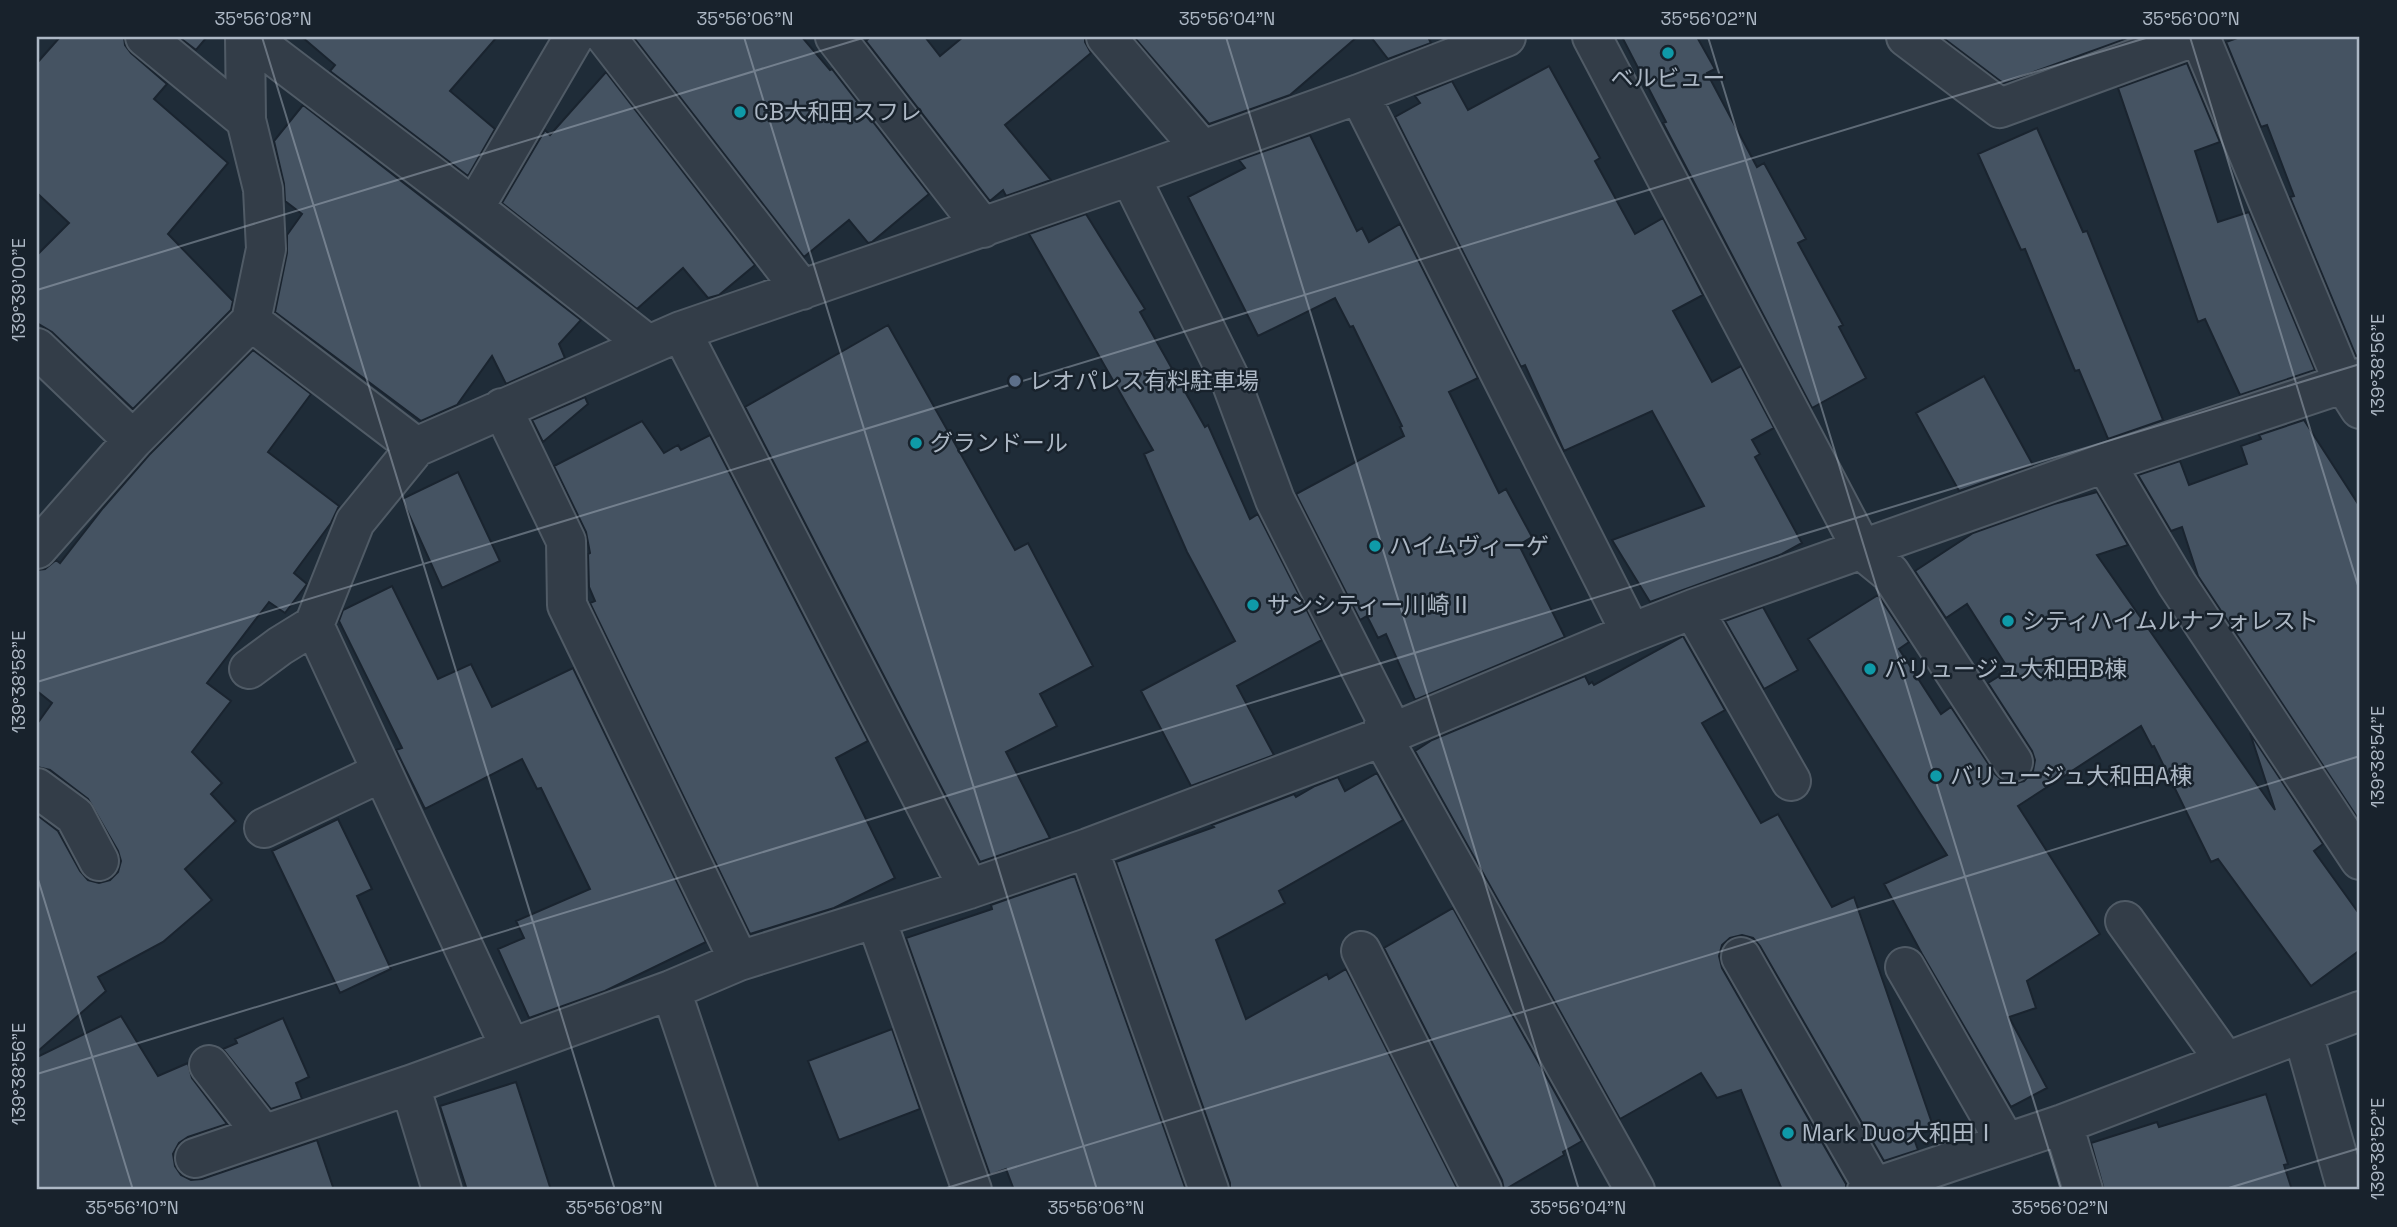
<svg xmlns="http://www.w3.org/2000/svg" width="2397" height="1227" viewBox="0 0 2397 1227" font-family="'Space Grotesk','Noto Sans JP',sans-serif">
	<style>
		.building { fill: #455362; stroke: #1a242f; stroke-width: 2 }
		.lines { fill: none; stroke-linecap: round; stroke-linejoin: round }
		.minor-casing { stroke: #505b66; stroke-width: 42 }
		.minor { stroke: #333d48; stroke-width: 38 }
		.ticks { fill: none; stroke: #adb8c5; stroke-width: 2; stroke-opacity: 0.45 }
		.culture-dot { fill: #0f9aa8; stroke: #18222c; stroke-width: 2.5 }
		.service-dot { fill: #5c6f8a; stroke: #18222c; stroke-width: 2.5 }
		.labels { text-anchor: middle; stroke-width: 5; stroke-linejoin: round; paint-order: stroke }
		.poi-label { font-size: 23px; fill: #adb8c5; stroke: #18222c; text-anchor: start }
		.neatline { fill: none; stroke: #adb8c5; stroke-width: 2.5 }
		.ticks-label { font-size: 18px; text-anchor: middle; fill: #adb8c5 }
	</style>
	<rect width="100%" height="100%" fill="#1f2c38"/>
	<path class="building" d="M60,37H124L125,45L131,53L167,84L154,99L228,163L168,234L233,301L231,310L133,409L52,332L37,323V255L69,223L37,193V63Z
		M179,37H207L196,50Z
		M302,37H497L450,91L495,129L468,176L330,71L335,65Z
		M637,37H802L830,70L832,69L929,194L872,242L868,243L849,220L804,257L635,39Z
		M870,37H925L940,56L963,37H1085V42L1091,53L1005,125L1051,180L1006,196L1003,190L990,201L866,41Z
		M1134,37H1357L1290,95L1209,124Z
		M1371,37H1428L1431,43L1388,59Z
		M1622,37H1697L1715,69L1707,73L1757,167L1764,163L1806,239L1798,243L1843,325L1839,327L1866,378L1812,408L1663,123L1666,122Z
		M1942,37H2131L2003,83Z
		M2240,37H2360V355L2356,356L2290,197L2294,196L2267,125L2261,127L2226,42Z
		M2187,63L2220,142L2195,151L2218,222L2249,212L2315,370L2240,395L2205,319L2198,322L2118,88Z
		M1549,66L1600,158L1595,161L1635,234L1663,218L1703,295L1673,311L1712,382L1741,366L1774,428L1752,440L1760,454L1755,457L1802,543L1782,554L1650,602L1612,540L1704,506L1652,411L1564,451L1525,365L1521,367L1395,117L1420,103L1415,96L1452,81L1468,110Z
		M606,72L755,265L719,295L708,298L683,268L637,309L502,203L545,130L550,135Z
		M303,105L581,320L559,344L565,358L506,384L492,356L457,405L421,421L275,312L287,253V235L302,214L285,201L284,184L274,141Z
		M2037,128L2083,232L2087,231L2163,420L2108,439L2079,370L2075,371L2025,249L2021,250L1978,154Z
		M1310,135L1357,231L1362,228L1369,242L1400,224L1478,378L1449,392L1499,493L1506,489L1532,537L1519,545L1565,637L1415,700L1386,634L1378,638L1367,616L1360,620L1296,494L1404,436L1400,427L1402,426L1353,326L1350,327L1335,298L1258,336L1188,197L1245,168L1239,160Z
		M1086,214L1145,309L1140,312L1205,427L1208,425L1250,519L1258,514L1322,640L1237,686L1274,755L1191,786L1141,691L1235,641L1187,552L1144,454L1153,450L1029,234Z
		M888,325L1015,550L1028,543L1093,666L1040,694L1057,726L1006,752L1050,838L980,862L745,407Z
		M253,350L311,394L268,452L339,506L331,523L294,573L307,584L285,613L269,602L207,683L231,701L192,752L222,783L211,794L236,821L185,869L212,900L163,942L98,977L106,991L37,1052V815L58,831L80,871L88,880L99,883L110,880L118,872L121,861L118,851L88,799L50,770L37,767V724L52,703L37,691V570L45,569L56,560L60,563L103,508L149,455Z
		M1984,376L2033,465L1959,491L1916,413Z
		M585,397L588,404L543,442L532,420Z
		M2304,420L2360,507V814L2357,817L2198,576L2182,527L2171,531L2138,475L2180,461L2189,485L2247,464L2241,446L2261,439L2259,435Z
		M642,421L664,453L678,445L681,450L710,435L868,741L836,758L895,878L834,908L750,934L590,603L595,601L589,587L588,554L590,553L586,532L554,466Z
		M458,472L500,561L442,588L402,499Z
		M2097,492L2128,545L2097,555L2275,810L2250,733L2323,844L2314,851L2360,915V950L2311,986L2218,859L2211,862L2154,746L2152,747L2141,726L2018,806L2100,934L2027,981L2036,1008L2009,1017L2047,1088L2011,1107L1922,954L1884,884L1947,855L1808,639L1878,595L1909,642L1899,649L1941,714L1951,707L1995,774L2003,781L2013,784L2024,781L2033,771L2035,760L2032,751L1988,683L2009,670L1967,604L1946,618L1915,571L1973,533L2054,504Z
		M392,586L438,679L471,664L492,707L573,668L706,942L605,991L529,1018L498,949L524,938L516,921L590,889L541,788L537,789L522,759L425,809L396,750L402,748L339,621L343,610Z
		M1763,607L1798,670L1764,689L1725,621Z
		M1683,636L1725,710L1702,723L1761,823L1778,814L1832,907L1854,897L1934,1129L1913,1136L1918,1150L1884,1161L1760,946L1753,938L1742,935L1730,938L1722,945L1719,956L1722,968L1846,1184V1190H1782L1741,1090L1717,1098L1701,1073L1620,1119L1415,751L1432,740L1585,676L1589,684L1592,682L1594,685Z
		M1377,773L1403,820L1279,891L1285,903L1216,940L1246,1019L1327,974L1329,979L1346,969L1458,1190H1230V1183L1116,862L1214,827L1212,825L1294,794L1296,797L1315,786L1338,777L1345,791Z
		M338,819L372,889L357,896L391,969L340,993L272,851Z
		M1071,877H1075L1186,1190H1014L1006,1169L990,1175L906,938L992,909L991,905Z
		M1453,908L1582,1141L1563,1152L1564,1155L1504,1190L1502,1180L1384,948Z
		M121,1016L158,1076L188,1063L192,1078L227,1124L188,1137L179,1143L173,1154L175,1166L181,1175L191,1180L202,1179L317,1140L334,1190H37V1057Z
		M283,1018L309,1077L296,1083L302,1099L271,1109L223,1049L237,1043L235,1039Z
		M892,1029L920,1109L839,1140L808,1061Z
		M516,1082L551,1190H467L440,1106Z
		M2266,1094L2288,1164L2284,1165L2292,1190H2104L2091,1143L2157,1122L2159,1127Z"/>
	<g class="lines">
		<g class="minor-casing">
			<path id="minor" d="M145,37L246,120
				M249,37L474,208L648,345
				M606,37L802,290
				M835,37L983,228
				M1106,37L1202,150
				M1592,37L1863,551L1890,573L2013,762
				M1906,37L2000,108L2194,37
				M2200,37L2344,384L2360,409
				M1359,94L1631,633
				M1130,176L1230,379L1275,500L1385,717L1382,737L1635,1190
				M474,208L574,37
				M251,321L416,447
				M681,331L969,889
				M37,348L133,440
				M502,408L566,541L567,605L739,961
				M2105,463L2177,584L2360,860
				M37,549L133,440L251,321L266,249L263,189L246,120L245,37
				M1693,609L1791,781
				M249,669L280,646L314,625
				M37,788L75,816L99,861
				M264,828L382,772
				M1088,848L1209,1190
				M876,919L972,1190
				M2125,921L2226,1062
				M1361,951L1482,1190
				M1741,957L1874,1188
				M1905,967L2006,1143
				M671,990L738,1190
				M2303,1034L2347,1190
				M510,1047L314,625L355,522L416,447L681,331L1130,176L1359,94L1506,37
				M209,1065L262,1133
				M2063,1124L2083,1190
				M195,1158L410,1085
				M442,1190L410,1085L671,990L739,961L969,889L1088,848L1382,737L1631,633L1693,609L2105,463L2360,378
				M1867,1190L2063,1124L2360,1011"/>
		</g>
		<use href="#minor" class="minor"/>
	</g>
	<path class="ticks" d="M262,37L615,1190M744,37L1097,1190M1226,37L1579,1190M1708,37L2061,1190M2190,37L2360,592M37,290L866,37M37,682L2149,37M37,876L133,1190M37,1074L2360,364M940,1190L2360,756M2222,1190L2360,1148"/>
	<g class="culture-dot">
		<circle cx="1668" cy="53" r="7"/>
		<circle cx="740" cy="112" r="7"/>
		<circle cx="916" cy="443" r="7"/>
		<circle cx="1375" cy="546" r="7"/>
		<circle cx="1253" cy="605" r="7"/>
		<circle cx="2008" cy="621" r="7"/>
		<circle cx="1870" cy="669" r="7"/>
		<circle cx="1936" cy="776" r="7"/>
		<circle cx="1788" cy="1133" r="7"/>
	</g>
	<circle class="service-dot" cx="1015" cy="381" r="7"/>
	<g class="labels">
		<g class="poi-label">
			<text x="1668" y="86" text-anchor="middle">ベルビュー</text>
			<text x="754" y="120">CB大和田スフレ</text>
			<text x="1029" y="389">レオパレス有料駐車場</text>
			<text x="930" y="451">グランドール</text>
			<text x="1389" y="554">ハイムヴィーゲ</text>
			<text x="1267" y="613">サンシティー川崎Ⅱ</text>
			<text x="2022" y="629">シティハイムルナフォレスト</text>
			<text x="1884" y="677">バリュージュ大和田B棟</text>
			<text x="1950" y="784">バリュージュ大和田A棟</text>
			<text x="1802" y="1141">Mark Duo大和田Ⅰ</text>
		</g>
	</g>
	<rect width="2397" height="1227" fill="none" stroke="#18222c" stroke-width="77"/>
	<rect x="38" y="38" width="2320" height="1150" class="neatline"/>
	<g class="ticks-label">
		<text x="263" y="25">35°56'08"N</text>
		<text x="745" y="25">35°56'06"N</text>
		<text x="1227" y="25">35°56'04"N</text>
		<text x="1709" y="25">35°56'02"N</text>
		<text x="2191" y="25">35°56'00"N</text>
		<text transform="translate(19 290) rotate(-90)" y="6">139°39'00"E</text>
		<text transform="translate(2378 365) rotate(-90)" y="6">139°38'56"E</text>
		<text transform="translate(19 682) rotate(-90)" y="6">139°38'58"E</text>
		<text transform="translate(2378 757) rotate(-90)" y="6">139°38'54"E</text>
		<text transform="translate(19 1074) rotate(-90)" y="6">139°38'56"E</text>
		<text transform="translate(2378 1149) rotate(-90)" y="6">139°38'52"E</text>
		<text x="132" y="1214">35°56'10"N</text>
		<text x="614" y="1214">35°56'08"N</text>
		<text x="1096" y="1214">35°56'06"N</text>
		<text x="1578" y="1214">35°56'04"N</text>
		<text x="2060" y="1214">35°56'02"N</text>
	</g>
</svg>
